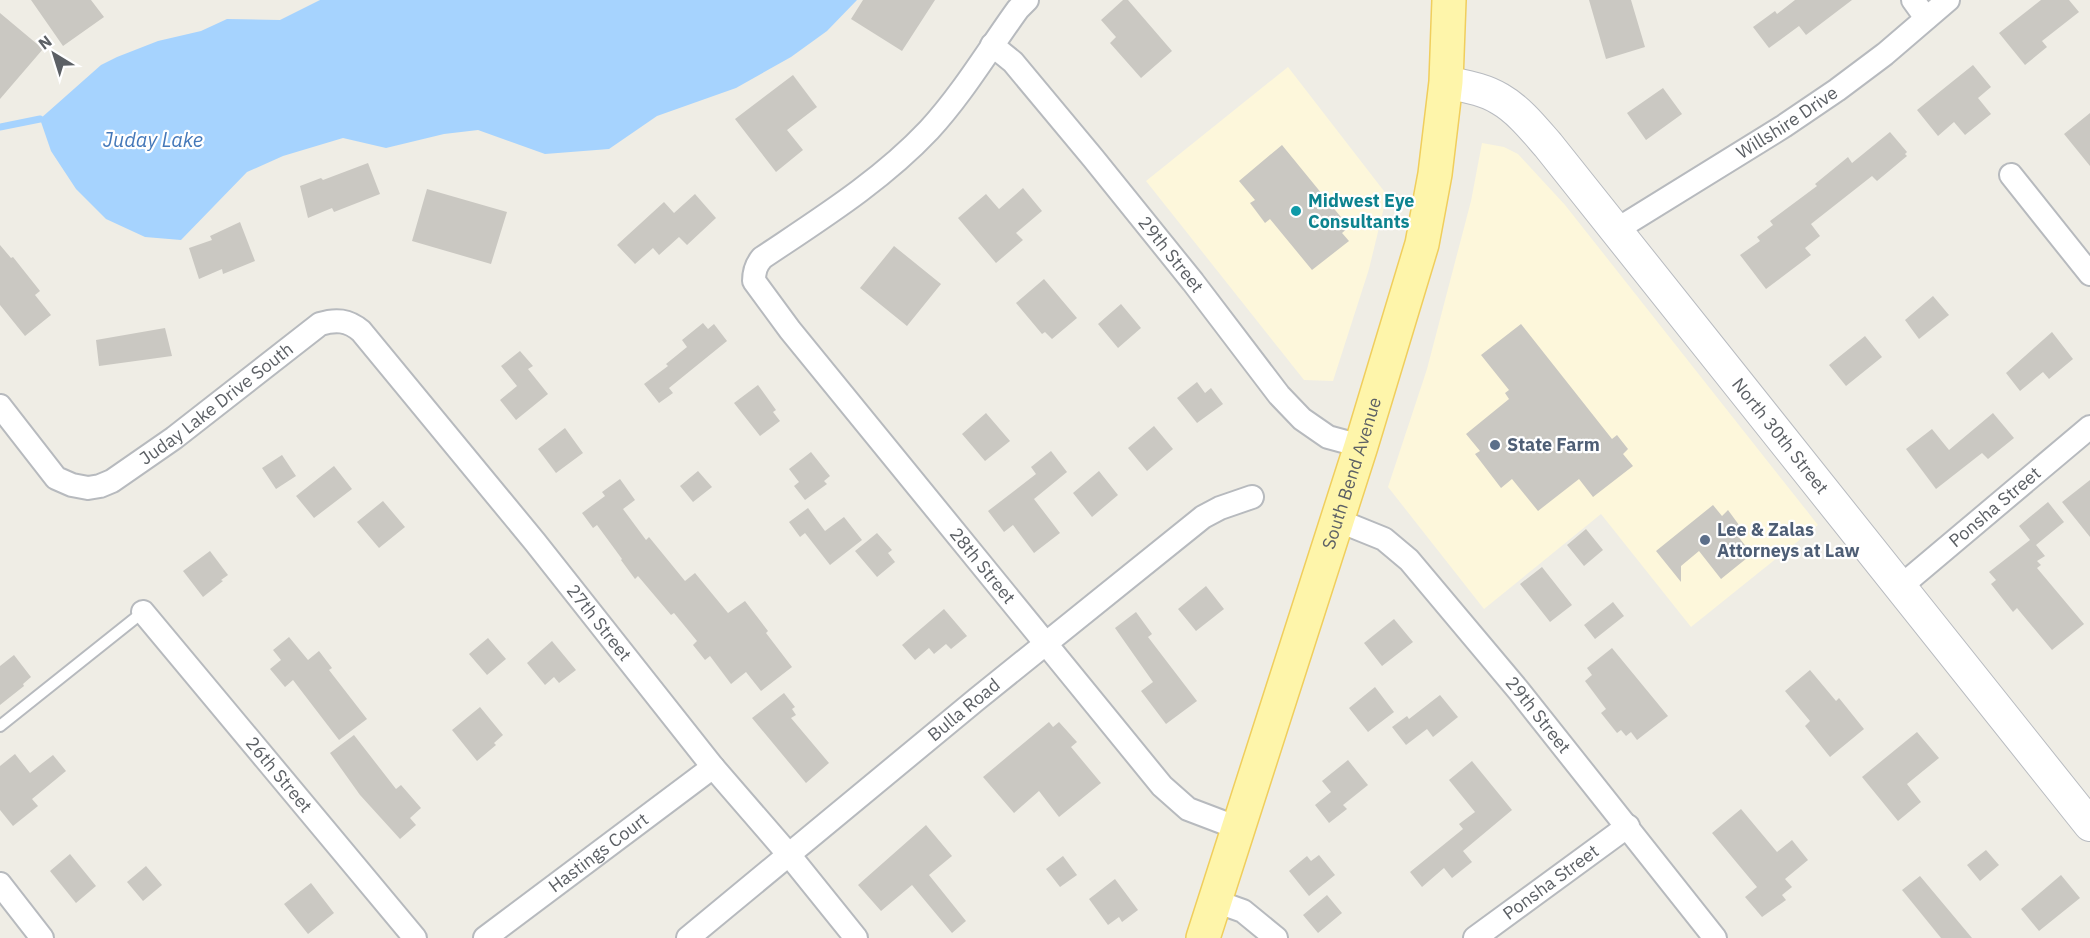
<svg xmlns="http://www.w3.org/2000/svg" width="2090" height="938" viewBox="0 0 2090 938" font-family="'IBM Plex Sans',sans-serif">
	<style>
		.commercial { fill: #fdf7db }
		.water { fill: #a6d3fe }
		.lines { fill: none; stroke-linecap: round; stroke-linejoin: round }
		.stream { stroke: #a6d3fe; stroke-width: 7 }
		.building { fill: #cac8c2 }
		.lane-casing { stroke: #b7babe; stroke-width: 14 }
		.street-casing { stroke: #b7babe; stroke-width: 26 }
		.secondary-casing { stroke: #b8bbc0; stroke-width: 34 }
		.primary-casing { stroke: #f0ce5d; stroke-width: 36 }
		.lane { stroke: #fff; stroke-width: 10 }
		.street { stroke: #fff; stroke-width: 22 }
		.secondary { stroke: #fff; stroke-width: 32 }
		.primary { stroke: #fef5aa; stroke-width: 33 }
		.culture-dot { fill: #0f9aa8; stroke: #fff; stroke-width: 2 }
		.service-dot { fill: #5c6f8a; stroke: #fff; stroke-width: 2 }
		.labels { text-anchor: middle; stroke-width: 4.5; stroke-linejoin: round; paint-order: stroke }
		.street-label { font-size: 18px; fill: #5c6065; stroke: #fff }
		.culture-label { font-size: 18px; font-weight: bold; fill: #0d838f; stroke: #fff; text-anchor: start }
		.service-label { font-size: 18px; font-weight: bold; fill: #4e5e75; stroke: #fff; text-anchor: start }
		.water-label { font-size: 20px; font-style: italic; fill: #4478b9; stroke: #fff }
	</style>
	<rect width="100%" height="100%" fill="#efede5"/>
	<path class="commercial" d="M1288,67L1387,195L1369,269L1333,381L1304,380L1146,181Z
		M1482,143L1504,147L1518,154L1565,205L1818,525L1691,627L1601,514L1484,609L1388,487L1427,369L1471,201Z"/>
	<path class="water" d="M320,0H857L827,31L791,57L736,88L657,116L609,149L545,154L478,130L444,134L386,148L343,138L283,156L247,172L181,240L145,237L106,219L76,189L51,151L40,119L101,65L117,57L158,41L201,31L227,19L280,20Z"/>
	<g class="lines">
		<path class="stream" d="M0,127L40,119"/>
	</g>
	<path class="building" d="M31,0H91L104,17L63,46Z
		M863,0H935L902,51L851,19Z
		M1123,0H1128L1172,51L1141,78L1110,43L1116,37L1101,20Z
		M1589,0H1631L1645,47L1606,59Z
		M1795,0H1852L1806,35L1799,26L1769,48L1753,27L1775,11L1777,14Z
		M2041,0H2069L2079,12L2042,41L2047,47L2025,65L1999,33Z
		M0,13L43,49L0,99Z
		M1973,65L1991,87L1978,98L1991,114L1965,135L1954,122L1938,136L1917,110Z
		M793,75L817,107L787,130L803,150L776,172L735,119Z
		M1663,88L1682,114L1646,140L1627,113Z
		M2090,113V166L2064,134Z
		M1890,132L1907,152L1905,154L1907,156L1877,181L1872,176L1811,224L1820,236L1805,248L1811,255L1766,289L1740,255L1760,241L1757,237L1773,225L1770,221L1817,186L1815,184L1848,157L1852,163Z
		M1282,145L1349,227L1342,233L1349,241L1312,270L1270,219L1265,223L1250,203L1255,200L1239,181Z
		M368,163L380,194L334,212L332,208L308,218L300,186L321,178L323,180Z
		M1023,188L1042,211L1016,233L1023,240L996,263L958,218L986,194L999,209Z
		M427,189L507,212L491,264L412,241Z
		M695,194L716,218L687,245L679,237L659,255L653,248L635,264L617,245L664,202L674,213Z
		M240,222L255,261L223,274L222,269L199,279L189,248L212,240L210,236Z
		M0,245L11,258L13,257L40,291L35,295L51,315L25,336L0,305Z
		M894,246L941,284L907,326L860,288Z
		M1044,279L1077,318L1052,339L1045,332L1042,334L1016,303Z
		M1933,296L1949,315L1919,339L1905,320Z
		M1121,304L1141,328L1118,348L1098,324Z
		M703,323L708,329L714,324L727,341L669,388L673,393L659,403L644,384L668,366L666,364L687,347L682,340Z
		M1521,324L1612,439L1617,435L1628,449L1623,454L1633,466L1593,497L1579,479L1538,511L1512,479L1501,488L1475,454L1480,451L1466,434L1509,399L1505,393L1509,390L1481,355Z
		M165,328L172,356L99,366L96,340Z
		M2052,332L2073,359L2049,379L2043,372L2020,391L2006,373Z
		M1865,336L1882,357L1846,386L1829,365Z
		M520,351L533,366L528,369L548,394L516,420L500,400L517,386L501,366Z
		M1197,382L1205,393L1211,388L1223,404L1197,423L1177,398Z
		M758,385L776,410L773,412L780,421L760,436L734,403Z
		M986,413L1010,441L985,461L962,434Z
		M1993,413L2014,438L1988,459L1982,453L1936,489L1906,449L1932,429L1949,450Z
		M1154,426L1173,449L1147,471L1128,448Z
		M565,428L583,453L556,473L538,449Z
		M1051,451L1067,472L1034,499L1060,533L1034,553L1013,525L1004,532L988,511L1036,474L1031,467Z
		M811,452L830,476L824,481L827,484L805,500L794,486L799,482L789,469Z
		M282,455L296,476L276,489L262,468Z
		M334,466L352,489L314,518L296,496Z
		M698,471L712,487L693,502L680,486Z
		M1099,471L1118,495L1092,517L1073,493Z
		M620,479L635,500L623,509L646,540L649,537L685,581L695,573L728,613L745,601L768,631L766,633L792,667L761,691L746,672L731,684L710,656L705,660L693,645L697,641L674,613L671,615L638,576L635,579L621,560L622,559L597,525L593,528L582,513L605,496L602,492Z
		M2090,480V537L2062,502Z
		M383,501L405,527L379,548L357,522Z
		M2048,502L2064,522L2036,545L2045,556L2037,561L2041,565L2037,568L2084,624L2052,650L2017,608L2013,612L1991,584L1996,580L1989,572L2030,540L2019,526Z
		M1713,505L1722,516L1728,510L1739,525L1733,530L1752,554L1721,579L1699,551L1681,566V582L1656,551Z
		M808,508L825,531L844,517L862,540L830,565L805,533L800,537L789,522Z
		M1586,529L1603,550L1584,566L1567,545Z
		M877,533L892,550L888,553L895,562L877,577L855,551Z
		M210,551L228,575L221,580L223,581L203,597L183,571Z
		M1542,567L1572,605L1550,622L1520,584Z
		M1206,586L1224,609L1196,631L1178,609Z
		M1613,602L1624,616L1595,639L1584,625Z
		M944,609L967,636L951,649L946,644L934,654L929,648L915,660L902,645Z
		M1136,612L1152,634L1148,637L1197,701L1166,724L1141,691L1153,682L1115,628Z
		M1394,619L1413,642L1382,666L1364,643Z
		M289,637L308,660L319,651L332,668L329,670L367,719L339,740L293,680L285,687L270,669L281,660L273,650Z
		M488,638L506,659L487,675L469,654Z
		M552,641L576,670L559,683L554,677L545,685L527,663Z
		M1612,648L1668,716L1637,740L1631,732L1626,736L1621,730L1617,733L1601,713L1606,709L1585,681L1592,675L1587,668Z
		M14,655L31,677L23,684L24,686L0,705V666Z
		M1810,670L1836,701L1839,698L1864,729L1830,757L1805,726L1810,721L1785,691Z
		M1375,687L1394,712L1368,732L1349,708Z
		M784,693L795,707L792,709L796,715L791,718L829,763L806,783L752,718Z
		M1440,695L1458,717L1433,737L1427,729L1406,745L1392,727L1407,716L1409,719Z
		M480,707L503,735L494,743L496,745L477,761L452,730Z
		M1049,722L1053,727L1059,722L1077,742L1071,747L1101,783L1059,817L1039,791L1014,813L983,777Z
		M1917,732L1939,758L1907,784L1921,802L1898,821L1862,777Z
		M354,735L396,789L401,785L421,808L410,818L416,825L400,839L360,795L330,753Z
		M15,754L30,773L53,755L66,771L32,799L38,806L13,826L0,810V766Z
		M1348,760L1368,785L1343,805L1347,809L1329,823L1315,805L1331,792L1322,781Z
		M1472,761L1512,810L1463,851L1472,862L1452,878L1444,868L1422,887L1410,872L1463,829L1459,824L1475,812L1449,780Z
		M1741,809L1777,852L1792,840L1808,860L1785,879L1792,887L1782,895L1786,900L1762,917L1745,897L1757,887L1712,833Z
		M926,825L952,856L929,875L966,921L952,933L912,885L881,911L858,885Z
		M1986,850L1999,865L1980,881L1967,865Z
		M70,854L96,886L76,903L50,871Z
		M1319,855L1335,875L1309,896L1289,871L1307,856L1311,861Z
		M1063,856L1077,875L1060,887L1046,869Z
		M146,866L162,885L143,901L127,882Z
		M2061,875L2080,898L2039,931L2021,909Z
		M1920,876L1972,938H1941L1902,890Z
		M1115,879L1138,910L1122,922L1119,917L1108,925L1089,899Z
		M311,883L334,913L308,934L284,904Z
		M1327,895L1342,913L1318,933L1303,915Z"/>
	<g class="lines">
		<g class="lane-casing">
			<path id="lane" d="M0,726L143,612"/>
		</g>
		<g class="street-casing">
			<g id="street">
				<path id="s1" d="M1027,0L1018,9C989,49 963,93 929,130C881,181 820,219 762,258C756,265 754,271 754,281L790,330L1162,786L1188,809L1238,828"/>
				<path d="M1913,0L1926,18"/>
				<path id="s2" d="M992,45L1013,62L1093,158L1193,282L1279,395L1302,419L1328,437L1361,446"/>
				<path d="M2011,175L2090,274"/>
				<path id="s3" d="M1616,230L1784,126L1837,90L1885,54L1948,0"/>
				<path id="s4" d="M0,406L56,478L72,485L88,488L100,486L112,481L174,438L320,324C336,319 348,320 361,331L535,542L713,767L790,856L856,938"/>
				<path id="s5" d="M1337,520L1384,539L1409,560L1519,691L1715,938"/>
				<path id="s6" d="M1900,587L2090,427"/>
				<path id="s7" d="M143,612L415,938"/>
				<path d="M0,884L42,938"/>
				<path d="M1215,901L1243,911L1276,938"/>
				<path id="s8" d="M485,938L713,767"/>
				<path id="s9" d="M688,938L977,699L1203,517L1220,508L1252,497"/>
				<path id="s10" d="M1475,938L1628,826"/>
			</g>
		</g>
		<g class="secondary-casing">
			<g id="secondary">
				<path id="s11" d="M1446,82C1464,86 1484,89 1500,99C1519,110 1534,129 1548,145L2090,825"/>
			</g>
		</g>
		<g class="primary-casing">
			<g id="primary">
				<path id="s12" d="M1203,938L1361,446L1422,244L1435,174L1446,82L1449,0"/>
			</g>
		</g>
		<use href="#lane" class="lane"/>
		<use href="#street" class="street"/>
		<use href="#secondary" class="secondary"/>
		<use href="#primary" class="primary"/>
	</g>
	<circle class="culture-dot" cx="1296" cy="211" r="6"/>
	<g class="service-dot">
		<circle cx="1495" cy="445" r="6"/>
		<circle cx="1705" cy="540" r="6"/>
	</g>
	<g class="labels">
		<g class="street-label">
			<text dy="6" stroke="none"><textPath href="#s3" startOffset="202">Willshire Drive</textPath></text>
			<text dy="6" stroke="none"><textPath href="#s2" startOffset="276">29th Street</textPath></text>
			<text dy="6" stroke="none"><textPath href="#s4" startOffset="280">Juday Lake Drive South</textPath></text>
			<text dy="6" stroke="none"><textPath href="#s11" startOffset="496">North 30th Street</textPath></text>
			<text dy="6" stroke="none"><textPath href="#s12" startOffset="488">South Bend Avenue</textPath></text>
			<text dy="6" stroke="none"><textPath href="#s6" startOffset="124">Ponsha Street</textPath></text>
			<text dy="6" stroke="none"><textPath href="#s1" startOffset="764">28th Street</textPath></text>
			<text dy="6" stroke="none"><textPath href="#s4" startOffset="831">27th Street</textPath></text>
			<text dy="6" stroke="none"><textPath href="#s9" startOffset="358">Bulla Road</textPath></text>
			<text dy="6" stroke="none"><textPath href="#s5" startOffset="285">29th Street</textPath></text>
			<text dy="6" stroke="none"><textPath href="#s7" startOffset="212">26th Street</textPath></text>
			<text dy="6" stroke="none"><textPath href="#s8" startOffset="142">Hastings Court</textPath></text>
			<text dy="6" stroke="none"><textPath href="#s10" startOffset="94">Ponsha Street</textPath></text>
		</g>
		<g class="culture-label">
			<text x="1308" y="207">Midwest Eye<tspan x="1308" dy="21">Consultants</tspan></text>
		</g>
		<g class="service-label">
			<text x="1507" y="451">State Farm</text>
			<text x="1717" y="536">Lee &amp; Zalas<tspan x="1717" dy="21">Attorneys at Law</tspan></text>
		</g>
		<g class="water-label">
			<text x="153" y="147">Juday Lake</text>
		</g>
	</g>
	<g transform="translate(54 54) rotate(322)" stroke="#ffffff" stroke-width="4.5" paint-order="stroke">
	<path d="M0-4.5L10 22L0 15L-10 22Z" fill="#5c6065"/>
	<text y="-9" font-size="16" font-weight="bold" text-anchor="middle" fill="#5c6065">N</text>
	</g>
</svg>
